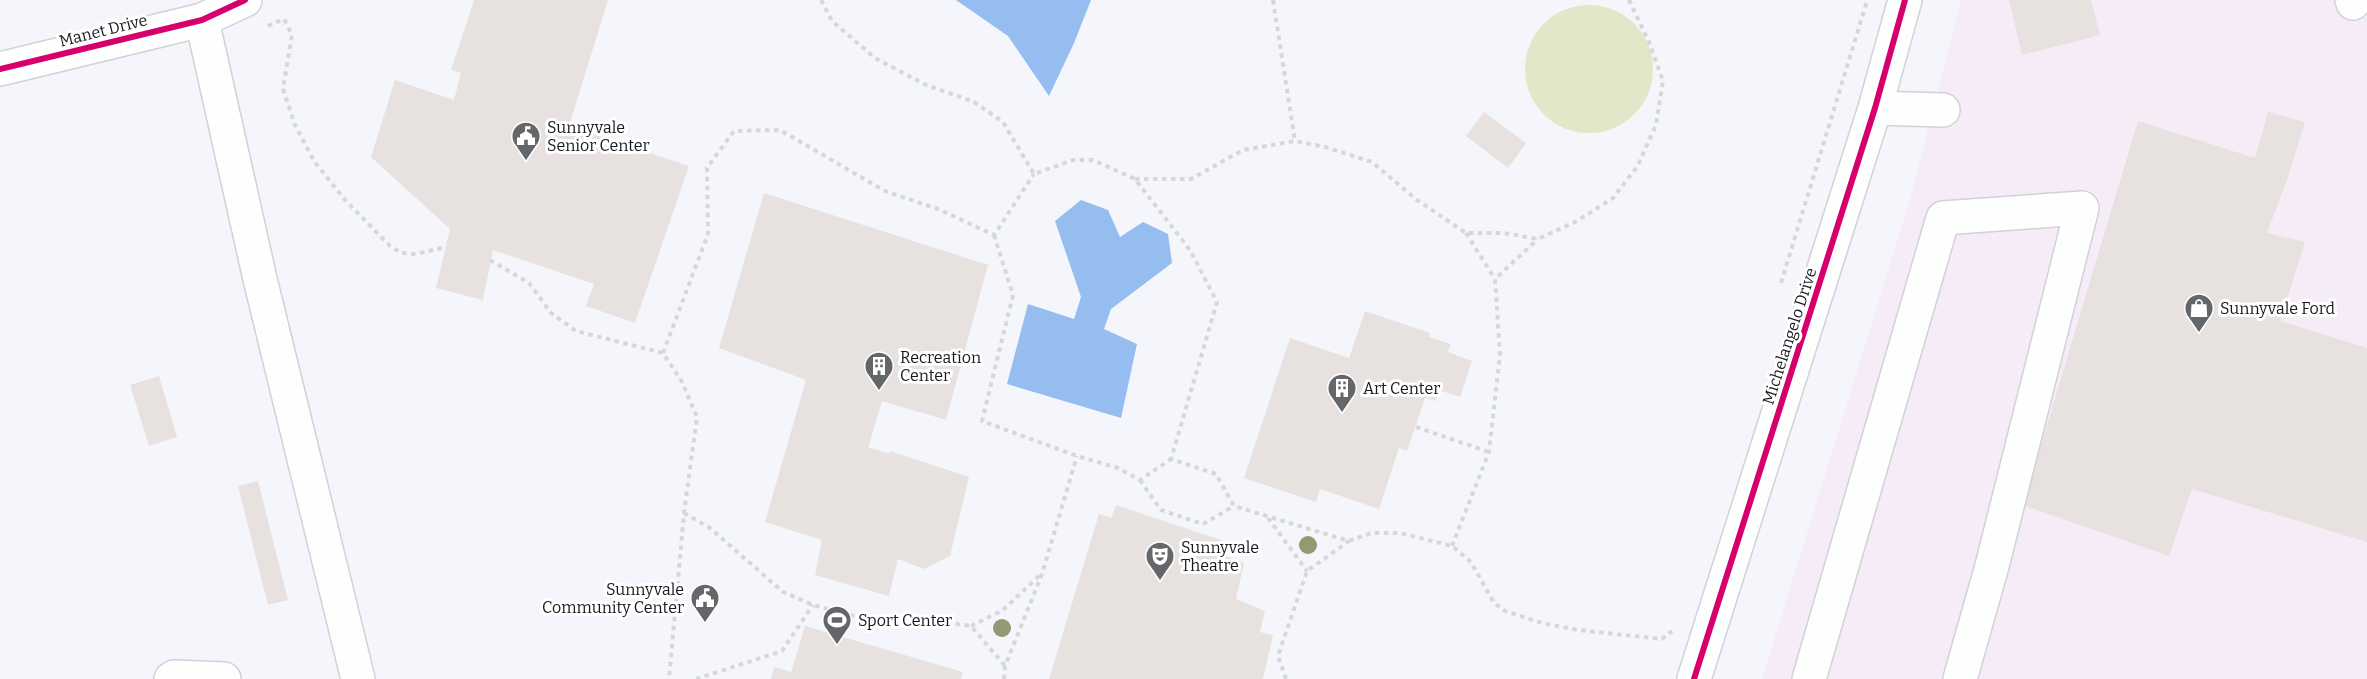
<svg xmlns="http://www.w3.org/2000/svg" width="2367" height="679" viewBox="0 0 2367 679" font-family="Bitter,serif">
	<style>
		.commercial { fill: #f6ecf7 }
		.green { fill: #e1e8c8 }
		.water { fill: #95bdf0 }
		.building { fill: #e7e2df }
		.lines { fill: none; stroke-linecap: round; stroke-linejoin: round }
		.minor-casing { stroke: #d1d2d6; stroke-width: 36 }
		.path { stroke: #d5d7d8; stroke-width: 4; stroke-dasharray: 4.5 4.5; stroke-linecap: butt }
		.minor { stroke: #fdfefe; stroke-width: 33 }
		.cycleway-casing { stroke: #fff; stroke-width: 10 }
		.cycleway { stroke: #d6006c; stroke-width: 6 }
		.tree { fill: #939973 }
		.labels { text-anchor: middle; stroke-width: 6; stroke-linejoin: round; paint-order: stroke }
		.street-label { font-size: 16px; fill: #18191c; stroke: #fff }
		.poi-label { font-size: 16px; fill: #18191c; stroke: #fff; text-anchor: start }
	</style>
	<rect width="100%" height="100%" fill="#f4f6fb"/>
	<path class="commercial" d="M1961,0H2367V679H1762L1911,196Z"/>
	<path class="green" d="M1525 69a64 64 0 1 1 128 0a64 64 0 1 1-128 0Z"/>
	<path class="water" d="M956,0H1091L1074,43L1049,96L1008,36Z
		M1081,200L1108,210L1120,237L1143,222L1168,234L1172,263L1111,309L1104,329L1137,344L1121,418L1007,384L1028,304L1074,319L1081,297L1055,221Z"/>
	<path class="building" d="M474,0H608L569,126L689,166L635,323L586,306L594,284L493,250L483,300L436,288L450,229L371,157L395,80L454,100L461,73L451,70Z
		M2009,0H2091L2100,35L2022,55Z
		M1484,112L1526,143L1508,168L1466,136Z
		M2268,112L2305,122L2288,177L2267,233L2305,242L2280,321L2367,348V542L2192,489L2169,556L2023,505L2138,121L2255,158Z
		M764,193L988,265L946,420L882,401L869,445L868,447L889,454L890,451L969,477L950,556L924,569L898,559L889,596L815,575L822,540L765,522L806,380L719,348Z
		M1365,311L1430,333L1429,337L1451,344L1448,352L1472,361L1460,397L1439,390L1436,401L1425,398L1407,451L1399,448L1379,509L1320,489L1316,502L1244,478L1290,338L1349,358Z
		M159,376L177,437L149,446L130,385Z
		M258,481L288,600L268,605L238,486Z
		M1116,505L1230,543L1226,556L1244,563L1236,599L1265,611L1260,632L1273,635L1263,679H1049L1099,514L1111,518Z
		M805,626L963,672L961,679H771L774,667L791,672Z"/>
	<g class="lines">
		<g class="minor-casing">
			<path id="minor" d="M2352,0L2353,3
				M202,20L260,279L358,679
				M0,69L202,20L245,0
				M1875,108L1943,110
				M171,679L174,677L224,679
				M1694,679L1875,108L1905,0
				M1809,679L1943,218L2082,208L1992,566L1960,679"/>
		</g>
		<path class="path" d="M821,0L832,21L875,58L926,85L974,102L1003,122L1034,174L1073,160H1093L1135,179L1190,250L1217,302L1171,459L1216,474L1234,506L1349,541L1371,533H1400L1452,546L1471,562L1494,603L1505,611L1542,623L1578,630L1662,639L1672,631
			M1273,0L1295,141
			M268,26L284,19L292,35L283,89L295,125L314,161L345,200L389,245L401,253L416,254L446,247
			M1135,179H1191L1243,150L1295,141L1325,147L1372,162L1417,200L1466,233H1503L1538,239L1577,221L1613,198L1637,167L1656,125L1663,81L1649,42L1629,0
			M1466,233L1495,279
			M994,235L1013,295L982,421L1077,456L1118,468L1140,480L1171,459
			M490,260L529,283L551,313L576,331L663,353L682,382L697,417L684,513L669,679
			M1781,283L1867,1
			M663,353L708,234L707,168L734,131L780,130L885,191L938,209L994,235L1034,174
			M1416,427L1489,452
			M1140,480L1161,510L1203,524L1234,506
			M684,513L710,528L783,592L813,605L876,622L902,616L971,626L1005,666
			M1268,518L1307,571
			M1452,546L1489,452L1500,355L1495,279L1538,239
			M971,626L1003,610L1040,575
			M696,679L782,651L813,605
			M1004,679L1005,666L1042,574L1077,456
			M1286,679L1278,656L1307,571L1349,541"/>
		<use href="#minor" class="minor"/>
		<g class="cycleway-casing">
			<path id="cycleway" d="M0,69L202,20L245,0
				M1694,679L1875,108L1905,0"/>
		</g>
		<use href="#cycleway" class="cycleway"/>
	</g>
	<g class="tree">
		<circle cx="1308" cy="545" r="9"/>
		<circle cx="1002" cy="628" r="9"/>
	</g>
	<defs>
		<g id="civic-pin" transform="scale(1.5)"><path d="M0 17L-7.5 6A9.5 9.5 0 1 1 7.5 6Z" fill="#65666a" stroke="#fff"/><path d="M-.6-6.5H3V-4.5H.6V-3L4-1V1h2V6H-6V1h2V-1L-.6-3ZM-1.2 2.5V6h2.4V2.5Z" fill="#fff"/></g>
		<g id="shop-pin" transform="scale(1.5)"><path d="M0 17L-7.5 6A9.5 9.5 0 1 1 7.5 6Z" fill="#65666a" stroke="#fff"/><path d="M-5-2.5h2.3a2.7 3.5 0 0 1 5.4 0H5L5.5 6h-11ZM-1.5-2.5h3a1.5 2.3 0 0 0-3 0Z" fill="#fff"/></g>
		<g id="building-pin" transform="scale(1.5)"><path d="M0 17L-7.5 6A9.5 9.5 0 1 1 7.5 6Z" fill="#65666a" stroke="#fff"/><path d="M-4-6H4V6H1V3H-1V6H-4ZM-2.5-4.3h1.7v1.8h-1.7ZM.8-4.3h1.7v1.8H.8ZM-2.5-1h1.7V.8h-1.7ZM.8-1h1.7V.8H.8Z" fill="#fff"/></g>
		<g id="theatre-pin" transform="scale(1.5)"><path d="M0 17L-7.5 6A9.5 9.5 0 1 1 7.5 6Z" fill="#65666a" stroke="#fff"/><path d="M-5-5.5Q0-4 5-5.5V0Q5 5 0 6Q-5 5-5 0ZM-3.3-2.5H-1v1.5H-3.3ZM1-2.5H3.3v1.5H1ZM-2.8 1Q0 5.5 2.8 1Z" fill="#fff"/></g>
		<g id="stadium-pin" transform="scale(1.5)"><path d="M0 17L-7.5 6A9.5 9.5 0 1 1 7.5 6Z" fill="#65666a" stroke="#fff"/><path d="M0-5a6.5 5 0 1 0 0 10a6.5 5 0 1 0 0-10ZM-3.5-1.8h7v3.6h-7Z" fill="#fff"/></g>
	</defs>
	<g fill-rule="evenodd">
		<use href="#civic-pin" x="526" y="136"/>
		<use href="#shop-pin" x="2199" y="308"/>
		<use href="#building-pin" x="879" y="366"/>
		<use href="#building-pin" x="1342" y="388"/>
		<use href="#theatre-pin" x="1160" y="556"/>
		<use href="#civic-pin" x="705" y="598"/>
		<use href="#stadium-pin" x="837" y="620"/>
	</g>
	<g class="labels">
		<g class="street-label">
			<text transform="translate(103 30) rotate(-14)" y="6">Manet Drive</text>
			<text transform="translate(1789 336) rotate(-72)" y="6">Michelangelo Drive</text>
		</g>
		<g class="poi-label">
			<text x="547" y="133">Sunnyvale<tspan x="547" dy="18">Senior Center</tspan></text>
			<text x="2220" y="314">Sunnyvale Ford</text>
			<text x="900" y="363">Recreation<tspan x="900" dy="18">Center</tspan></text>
			<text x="1363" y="394">Art Center</text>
			<text x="1181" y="553">Sunnyvale<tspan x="1181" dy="18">Theatre</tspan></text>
			<text x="684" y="595" text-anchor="end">Sunnyvale<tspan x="684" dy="18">Community Center</tspan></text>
			<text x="858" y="626">Sport Center</text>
		</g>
	</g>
</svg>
